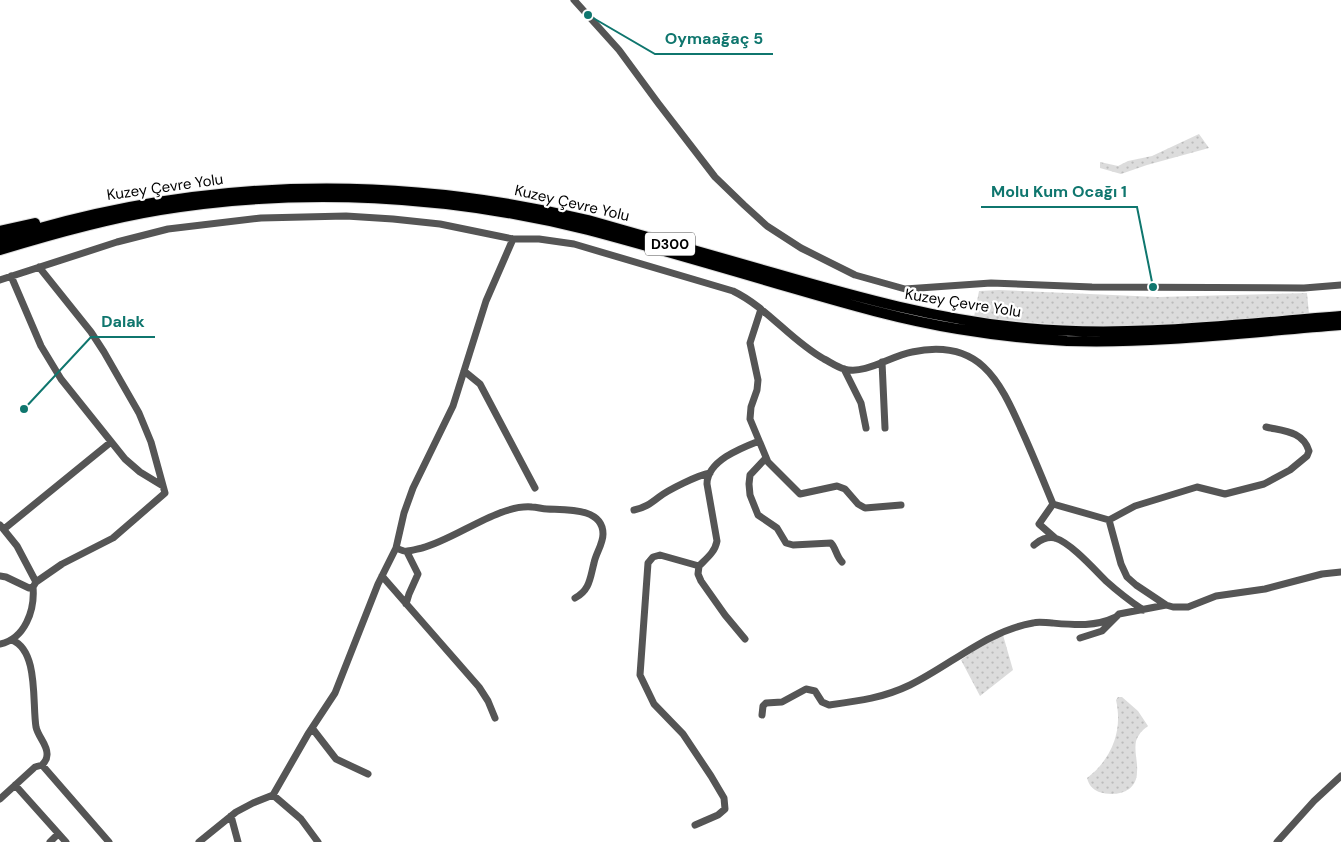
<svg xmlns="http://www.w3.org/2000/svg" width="1341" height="842" viewBox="0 0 1341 842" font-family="'DM Sans',sans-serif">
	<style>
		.green { fill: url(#green-dots) }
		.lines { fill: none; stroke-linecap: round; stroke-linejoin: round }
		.highway-casing { stroke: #dbdbdb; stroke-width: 12 }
		.minor { stroke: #555; stroke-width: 7 }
		.highway { stroke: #000; stroke-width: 10 }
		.labels { text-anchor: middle; stroke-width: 4.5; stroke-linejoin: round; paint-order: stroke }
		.shield { fill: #fff; stroke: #4c4c4c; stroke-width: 1 }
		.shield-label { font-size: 14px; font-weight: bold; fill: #000 }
		.street-label { font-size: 15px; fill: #000; stroke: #fff }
		.leader { fill: none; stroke: #0f766e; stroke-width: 2 }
		.callout-dot { fill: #0f766e; stroke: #fff; stroke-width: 2 }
		.callout-label { font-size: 16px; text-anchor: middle; font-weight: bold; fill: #0f766e; stroke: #fff; stroke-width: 4.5; stroke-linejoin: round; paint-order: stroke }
	</style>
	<defs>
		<pattern id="green-dots" width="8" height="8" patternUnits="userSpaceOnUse" patternTransform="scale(1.25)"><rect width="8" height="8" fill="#dcdcdc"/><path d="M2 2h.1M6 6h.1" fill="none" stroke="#bbb" stroke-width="1.8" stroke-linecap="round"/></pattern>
	</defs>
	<rect width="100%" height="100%" fill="#fff"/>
	<path class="green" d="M1199,134L1209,148L1147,165L1121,174L1100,168V162L1118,166L1128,161L1152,156Z
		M999,290L1158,297L1307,293L1309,314C1245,319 1180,326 1115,327C1068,327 1021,321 974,317L979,291Z
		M1003,635L1013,670L980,696L961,660L982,645Z
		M1118,697H1122L1138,711L1148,726C1142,730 1138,735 1136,741C1134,752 1138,762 1137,772C1137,793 1115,797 1099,792C1092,789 1089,785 1087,778C1112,759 1123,731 1116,700Z"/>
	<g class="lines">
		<g class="highway-casing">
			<path id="highway" d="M0,231L35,223
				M0,240C194,178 391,173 588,220C650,238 712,255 774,273C857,297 939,320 1025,328C1130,338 1237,324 1341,316
				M0,250C52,234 106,219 160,210C301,187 449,195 588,230C656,248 724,268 792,288C847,304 902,320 958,329C994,335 1031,339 1067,341C1159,344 1250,332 1341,325"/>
		</g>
		<path class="minor" d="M574,0L619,50L658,103L715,177L744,205L767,226L801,248L855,275L905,289L991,283L1092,287L1304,288L1341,285
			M11,276L41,346L61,379L125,459L140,472L163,486
			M0,280L117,242L168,229L261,218L346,216L393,219L440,224L513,239H539L574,244L733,291C768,308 790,340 824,359C830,362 837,367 844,369C866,375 890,356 912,352C979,338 999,379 1022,431C1033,455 1043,480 1053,504
			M761,309L750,343L758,380L757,390L751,407L750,419L768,462L800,494L837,486L845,489L858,504L865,508L901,505
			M882,362L885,428
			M844,369L861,403L866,428
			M464,371L480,384L535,488
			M766,458L750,475L749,484L750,495L758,515L777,528L786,543L793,545L831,543C836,548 836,556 842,562
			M1053,504L1109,520L1135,506L1197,487L1225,494L1264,484L1290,470L1307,456L1309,451C1303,431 1283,431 1266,427
			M1053,504L1039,524L1055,538
			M634,510C644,508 650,504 659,497C668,490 698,475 710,473
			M1109,520L1121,564L1127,577L1136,585L1166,605L1173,607H1188L1216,596L1265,589L1322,574L1341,572
			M0,525L17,546L36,582L33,587L29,588L6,577L0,576
			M4,529L111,442
			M1034,545C1039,540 1048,536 1055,538C1071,543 1094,569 1106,581C1117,591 1130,601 1143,610
			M396,548C399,549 404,552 407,551C412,551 417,549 422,548C456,539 499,504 532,507C537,507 542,509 547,509C565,510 603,507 603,534C603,544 596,553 594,563C590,578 590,590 575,598
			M699,566L698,574L701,581L725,615L745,639
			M382,576L479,687L488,701L495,718
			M36,582L62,564L113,538L165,493L151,442L139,413L104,352L91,332L39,267
			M406,604L409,594L418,574L407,552
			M1080,638L1102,631L1119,614L1166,605
			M12,640C39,651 32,703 36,727C38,737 48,745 47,755C47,759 45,762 42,765
			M0,644C25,639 35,610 33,587
			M762,715L763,706L766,703L782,702L806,689L815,691L822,702L829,705C859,701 883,698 910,685C951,665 987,631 1033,623C1039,621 1046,623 1052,623C1075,625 1095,627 1116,617
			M312,728L336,759L368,774
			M15,785L66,842
			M273,795L301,819L318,842
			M0,799L35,767L42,765L109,842
			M231,816L238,842
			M695,825L718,815L725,809L724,798L711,776L683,734L654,704L640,675L648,563L653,557L660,555L699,566C707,558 715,552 717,541L707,484C707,461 741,448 759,441
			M50,842L58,834
			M199,842L236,812L253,803L273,795L308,734L335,693L378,584L396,548L404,513L413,488L453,406L486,301L513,239
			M1277,842L1314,801L1341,776"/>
		<use href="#highway" class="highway"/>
	</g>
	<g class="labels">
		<rect class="shield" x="645" y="232.5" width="50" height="23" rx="4"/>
		<g class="shield-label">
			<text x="670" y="249">D300</text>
		</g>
		<g class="street-label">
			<text transform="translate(165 187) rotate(-8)" y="5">Kuzey Çevre Yolu</text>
			<text transform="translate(572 203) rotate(13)" y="5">Kuzey Çevre Yolu</text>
			<text transform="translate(963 303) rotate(9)" y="5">Kuzey Çevre Yolu</text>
		</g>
	</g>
	<path class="leader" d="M588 15L655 54H773M1153 287L1137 207H981M24 409L91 337H155"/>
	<g class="callout-dot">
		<circle cx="588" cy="15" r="5"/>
		<circle cx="1153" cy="287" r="5"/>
		<circle cx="24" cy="409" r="5"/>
	</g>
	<g class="callout-label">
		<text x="714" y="44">Oymaağaç 5</text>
		<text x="1059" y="197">Molu Kum Ocağı 1</text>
		<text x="123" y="327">Dalak</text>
	</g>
</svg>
